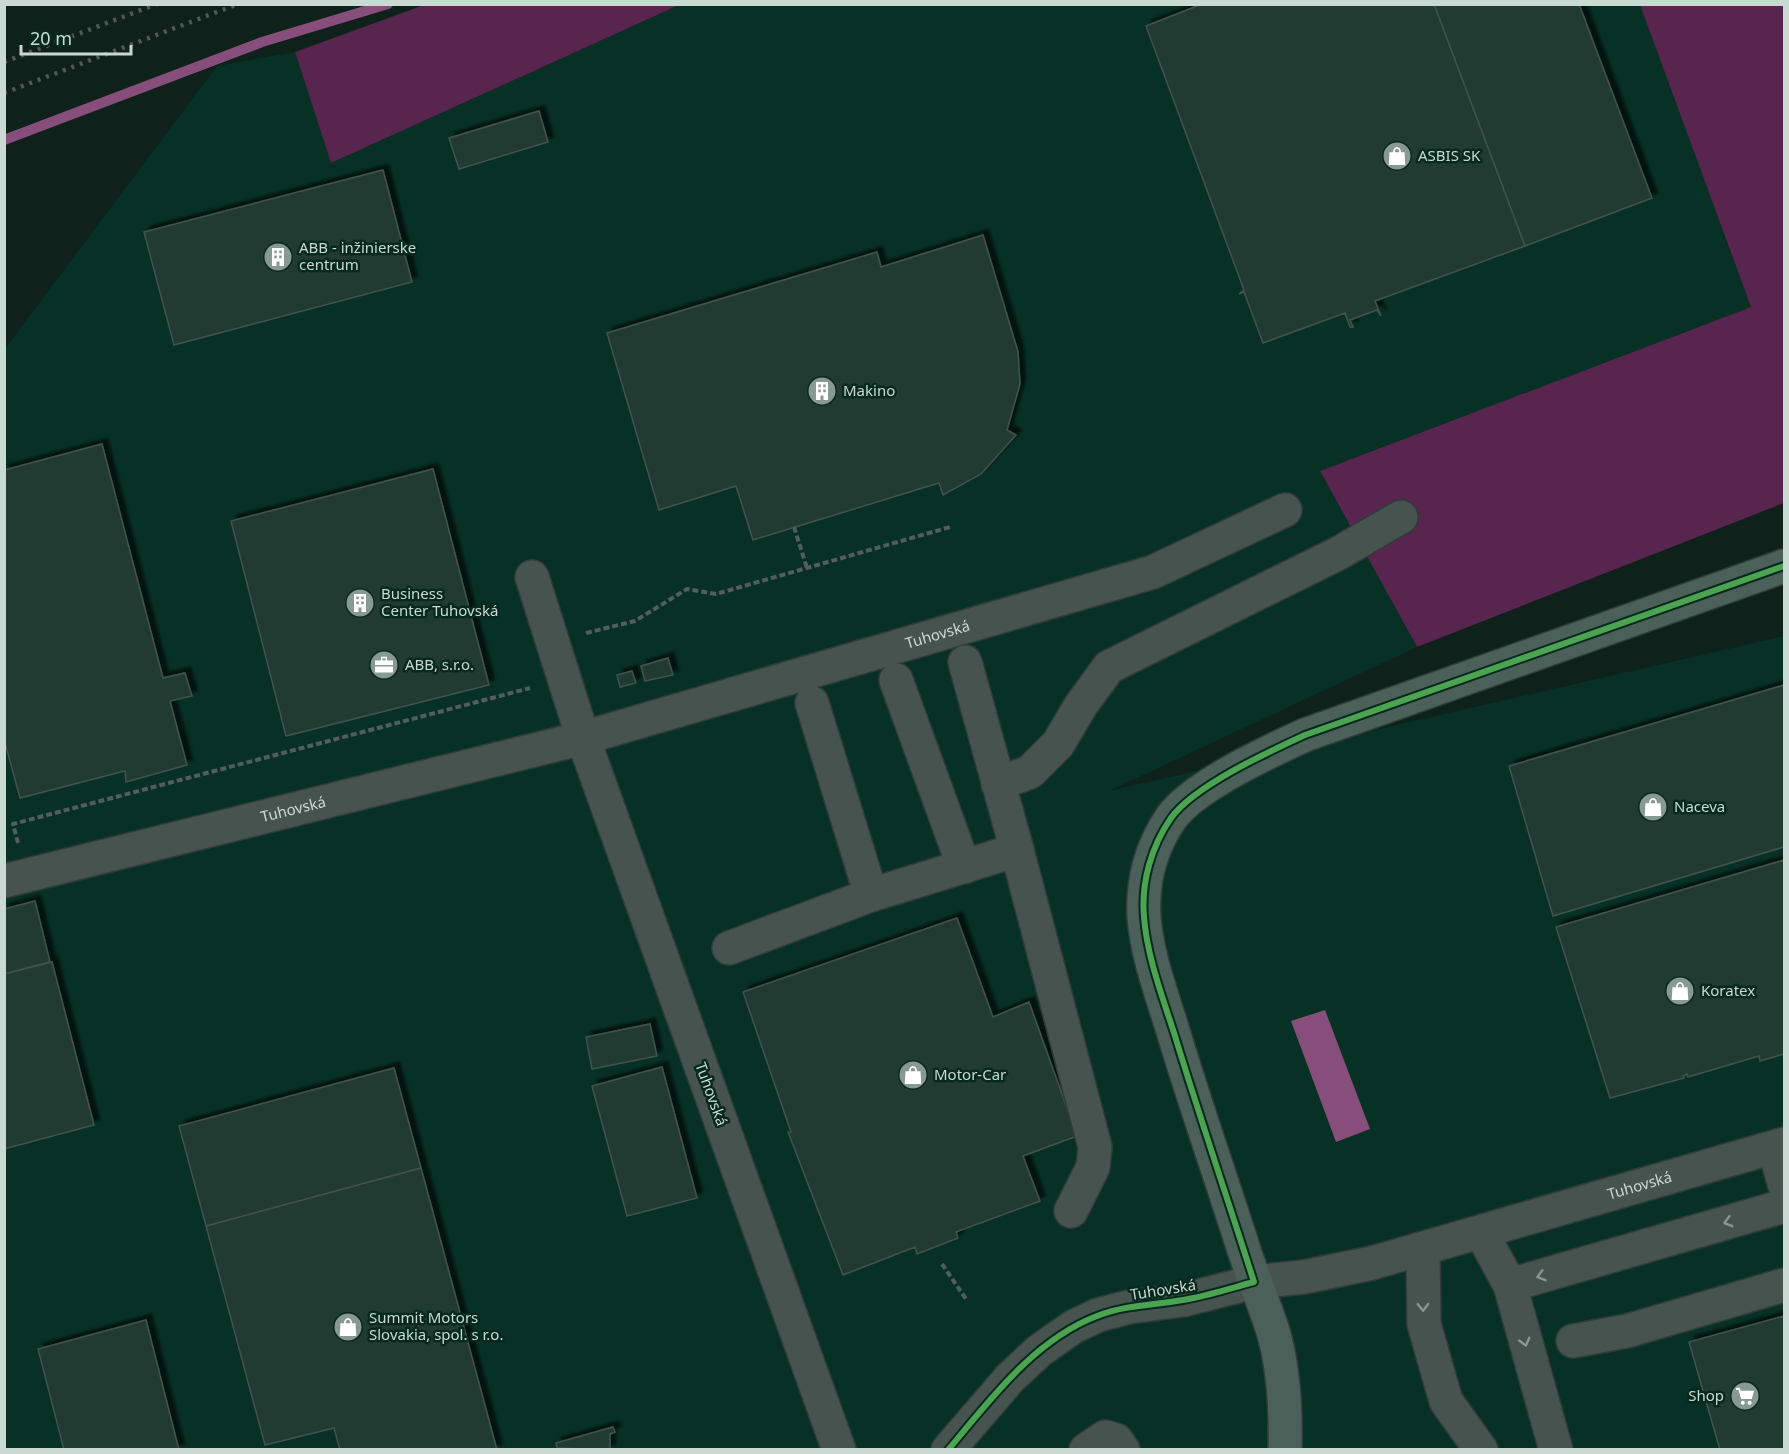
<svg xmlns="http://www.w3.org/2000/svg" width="1789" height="1454" viewBox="0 0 1789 1454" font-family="'Noto Sans',sans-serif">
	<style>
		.built { fill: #073124 }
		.green { fill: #57254d }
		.water { fill: #884e7b }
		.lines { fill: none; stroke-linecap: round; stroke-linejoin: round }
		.stream { stroke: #884e7b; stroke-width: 10 }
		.building { fill: #223b33; stroke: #43524c; stroke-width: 1.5; filter: url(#shadow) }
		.minor-casing { stroke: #303c38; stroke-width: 36 }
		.major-casing { stroke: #303c38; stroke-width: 36 }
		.path { stroke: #535e5a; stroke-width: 4; stroke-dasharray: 6 3; stroke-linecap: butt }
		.minor { stroke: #47534f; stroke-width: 33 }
		.major { stroke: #4b6058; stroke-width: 33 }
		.rail { stroke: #4e5b56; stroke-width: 4.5; stroke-dasharray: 3 6; stroke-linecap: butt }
		.cycleway-casing { stroke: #07291e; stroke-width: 10 }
		.cycleway { stroke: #4ca352; stroke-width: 6 }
		.oneway { stroke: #889690 }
		.labels { text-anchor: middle; stroke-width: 5; stroke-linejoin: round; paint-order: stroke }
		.poi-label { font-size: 15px; fill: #c8dad2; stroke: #07291e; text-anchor: start }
		.street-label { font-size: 15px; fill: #c8dad2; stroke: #07291e }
	</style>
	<defs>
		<filter id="shadow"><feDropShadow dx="5.5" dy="-5.5" stdDeviation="1.5" flood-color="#0009"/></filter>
	</defs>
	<rect width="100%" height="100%" fill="#0f211b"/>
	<path class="built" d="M679,5H1640L1751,307L1320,471L1417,647L1109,791L1784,636V1449H5L4,350L217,66L295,52L331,163Z"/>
	<path class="green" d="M424,5V4L679,5L331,163L295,52Z
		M1640,5H1784V503L1417,647L1320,471L1751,307Z"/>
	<path class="water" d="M1325,1010L1370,1129L1336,1142L1291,1021Z"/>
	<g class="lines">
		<path class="stream" d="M4,140L262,42L388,4"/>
	</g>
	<path class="building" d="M1202,4H1434L1525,246L1375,301L1381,316L1377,310L1350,320L1353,327H1350L1345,313L1263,343L1244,292L1239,294L1244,290L1146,26Z
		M1434,4H1579L1652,198L1525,246Z
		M539,111L548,142L459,169L449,138Z
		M383,170L412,282L174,345L144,232Z
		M983,235L1018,352L1020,384L1007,430L1016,435L981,474L943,495L939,483L753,540L736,486L659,510L607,333L877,252L881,267Z
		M102,444L163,678L185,673L191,693L192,696L170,701L187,765L126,782L125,771L20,798L4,739V470Z
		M433,469L489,685L286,736L231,521Z
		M668,658L673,675L645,681L641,666Z
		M632,671L636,683L620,687L617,675Z
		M1784,685V847L1553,916L1509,766Z
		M1784,860V1054L1760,1061L1759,1056L1688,1077L1687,1074L1683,1076L1684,1078L1610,1098L1556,927Z
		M35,901L50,962L4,974V909Z
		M957,918L993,1017L1029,1002L1077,1136L1023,1156L1040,1201L956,1232L958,1238L917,1254L915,1247L843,1275L788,1132H791L743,992Z
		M52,962L94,1125L4,1149V974Z
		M650,1024L657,1056L592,1069L586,1037Z
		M662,1067L697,1198L627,1216L592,1086Z
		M394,1068L421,1168L206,1226L179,1126Z
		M421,1168L497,1450H340L334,1428L265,1445L206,1226Z
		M1784,1316V1450H1720L1689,1342Z
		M146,1320L179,1450H64L38,1349Z
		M613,1427L615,1432L610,1434V1450L557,1448L556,1443Z"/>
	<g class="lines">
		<g class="minor-casing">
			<g id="minor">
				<path d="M965,662L1017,850"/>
				<path d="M896,680L964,867"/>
				<path d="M812,703L871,895"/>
				<path d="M998,784L1030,772L1058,744L1081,705L1109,667L1339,553L1401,517"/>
				<path id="s1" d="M4,881L583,738L532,577"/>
				<path d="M729,948L871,895L1017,850L1095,1147L1093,1167L1071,1211"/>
				<path d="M1774,1147L1784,1183"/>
				<path d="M1481,1232L1510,1285L1784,1206"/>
				<path d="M1423,1249L1424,1324L1446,1401L1481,1450"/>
				<path d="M1510,1285L1556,1450"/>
				<path d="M1573,1341L1627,1331L1784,1285"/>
				<path id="s2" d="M839,1450L583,738L1153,572L1285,510"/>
				<path id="s3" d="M948,1450L1010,1378L1039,1351L1073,1327L1098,1315L1129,1307L1183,1300L1254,1282L1304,1277L1372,1263L1784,1144"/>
				<path d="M1086,1450L1105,1437L1116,1440L1123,1450"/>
			</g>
		</g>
		<g class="major-casing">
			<path id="major" d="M1285,1450C1286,1410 1284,1366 1272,1328C1263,1301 1252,1275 1243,1247C1220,1175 1195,1104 1173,1031C1162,995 1147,956 1144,917C1142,882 1151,847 1171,818C1194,786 1268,752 1305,735L1784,566"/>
		</g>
		<path class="path" d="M794,527L807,568
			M586,633L635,621L687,589L716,594L950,527
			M18,843L13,824L530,688
			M942,1264L966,1299"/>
		<use href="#minor" class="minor"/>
		<use href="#major" class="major"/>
		<path class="rail" d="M4,62L157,4
			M4,93L238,4"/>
		<g class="cycleway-casing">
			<path id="cycleway" d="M948,1450C990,1400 1034,1340 1097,1316C1125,1305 1154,1305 1183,1300C1207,1296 1231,1288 1254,1282C1228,1200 1200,1118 1175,1036C1163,998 1147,957 1144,917C1141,883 1151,847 1171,818C1194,786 1268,752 1305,735L1784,566"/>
		</g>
		<use href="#cycleway" class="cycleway"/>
	</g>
	<defs><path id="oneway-chevron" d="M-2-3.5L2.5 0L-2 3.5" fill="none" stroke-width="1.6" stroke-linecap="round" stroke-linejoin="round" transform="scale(1.5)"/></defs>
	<g class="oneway">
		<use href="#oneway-chevron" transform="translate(1728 1222) rotate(164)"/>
		<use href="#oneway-chevron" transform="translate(1541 1276) rotate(164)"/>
		<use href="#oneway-chevron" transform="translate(1423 1307) rotate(89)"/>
		<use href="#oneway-chevron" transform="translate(1525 1342) rotate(75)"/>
	</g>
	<defs>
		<g id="shop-disc" transform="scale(1.5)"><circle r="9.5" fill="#879992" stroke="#07291e"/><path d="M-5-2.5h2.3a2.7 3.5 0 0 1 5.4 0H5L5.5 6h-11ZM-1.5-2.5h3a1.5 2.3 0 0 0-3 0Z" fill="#fff"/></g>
		<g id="building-disc" transform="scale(1.5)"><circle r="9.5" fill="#879992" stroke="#07291e"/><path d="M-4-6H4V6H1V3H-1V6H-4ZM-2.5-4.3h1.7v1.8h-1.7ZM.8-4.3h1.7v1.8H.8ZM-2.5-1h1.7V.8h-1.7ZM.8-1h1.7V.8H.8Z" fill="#fff"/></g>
		<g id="office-disc" transform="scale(1.5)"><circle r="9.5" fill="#879992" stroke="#07291e"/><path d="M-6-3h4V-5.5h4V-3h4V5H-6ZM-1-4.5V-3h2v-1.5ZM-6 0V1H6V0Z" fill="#fff"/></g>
		<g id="supermarket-disc" transform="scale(1.5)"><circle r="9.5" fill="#879992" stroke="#07291e"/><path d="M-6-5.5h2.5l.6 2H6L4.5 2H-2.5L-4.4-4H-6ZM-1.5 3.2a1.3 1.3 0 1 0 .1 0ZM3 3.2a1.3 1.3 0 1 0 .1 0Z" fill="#fff"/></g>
	</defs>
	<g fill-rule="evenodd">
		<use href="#shop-disc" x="1397" y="156"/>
		<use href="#building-disc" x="278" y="257"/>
		<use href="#building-disc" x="822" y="391"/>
		<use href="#building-disc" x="360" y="603"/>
		<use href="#office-disc" x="384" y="665"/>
		<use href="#shop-disc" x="1653" y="807"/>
		<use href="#shop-disc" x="1680" y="991"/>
		<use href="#shop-disc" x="913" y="1075"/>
		<use href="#shop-disc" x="348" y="1327"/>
		<use href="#supermarket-disc" x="1745" y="1396"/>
	</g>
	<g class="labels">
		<g class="poi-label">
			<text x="1418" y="161">ASBIS SK</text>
			<text x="299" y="253">ABB - inžinierske<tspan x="299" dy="17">centrum</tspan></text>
			<text x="843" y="396">Makino</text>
			<text x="381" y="599">Business<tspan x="381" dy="17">Center Tuhovská</tspan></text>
			<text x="405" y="670">ABB, s.r.o.</text>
			<text x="1674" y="812">Naceva</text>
			<text x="1701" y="996">Koratex</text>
			<text x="934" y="1080">Motor-Car</text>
			<text x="369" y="1323">Summit Motors<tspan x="369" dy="17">Slovakia, spol. s r.o.</tspan></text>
			<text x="1724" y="1401" text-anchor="end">Shop</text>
		</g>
		<g class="street-label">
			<text dy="5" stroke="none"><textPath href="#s2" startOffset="1126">Tuhovská</textPath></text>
			<text dy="5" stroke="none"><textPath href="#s1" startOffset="298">Tuhovská</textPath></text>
			<text transform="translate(711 1094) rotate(70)" y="5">Tuhovská</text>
			<text dy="5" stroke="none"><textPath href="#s3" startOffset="762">Tuhovská</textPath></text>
			<text transform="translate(1163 1290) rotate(-9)" y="5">Tuhovská</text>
		</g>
	</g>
	<rect width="1789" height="1454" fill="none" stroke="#c8dad2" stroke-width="12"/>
	<path d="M21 45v9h110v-9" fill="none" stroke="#c8dad2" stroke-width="3"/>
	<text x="30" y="45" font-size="18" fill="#c8dad2" stroke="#07291e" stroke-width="4.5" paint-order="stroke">20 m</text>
</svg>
